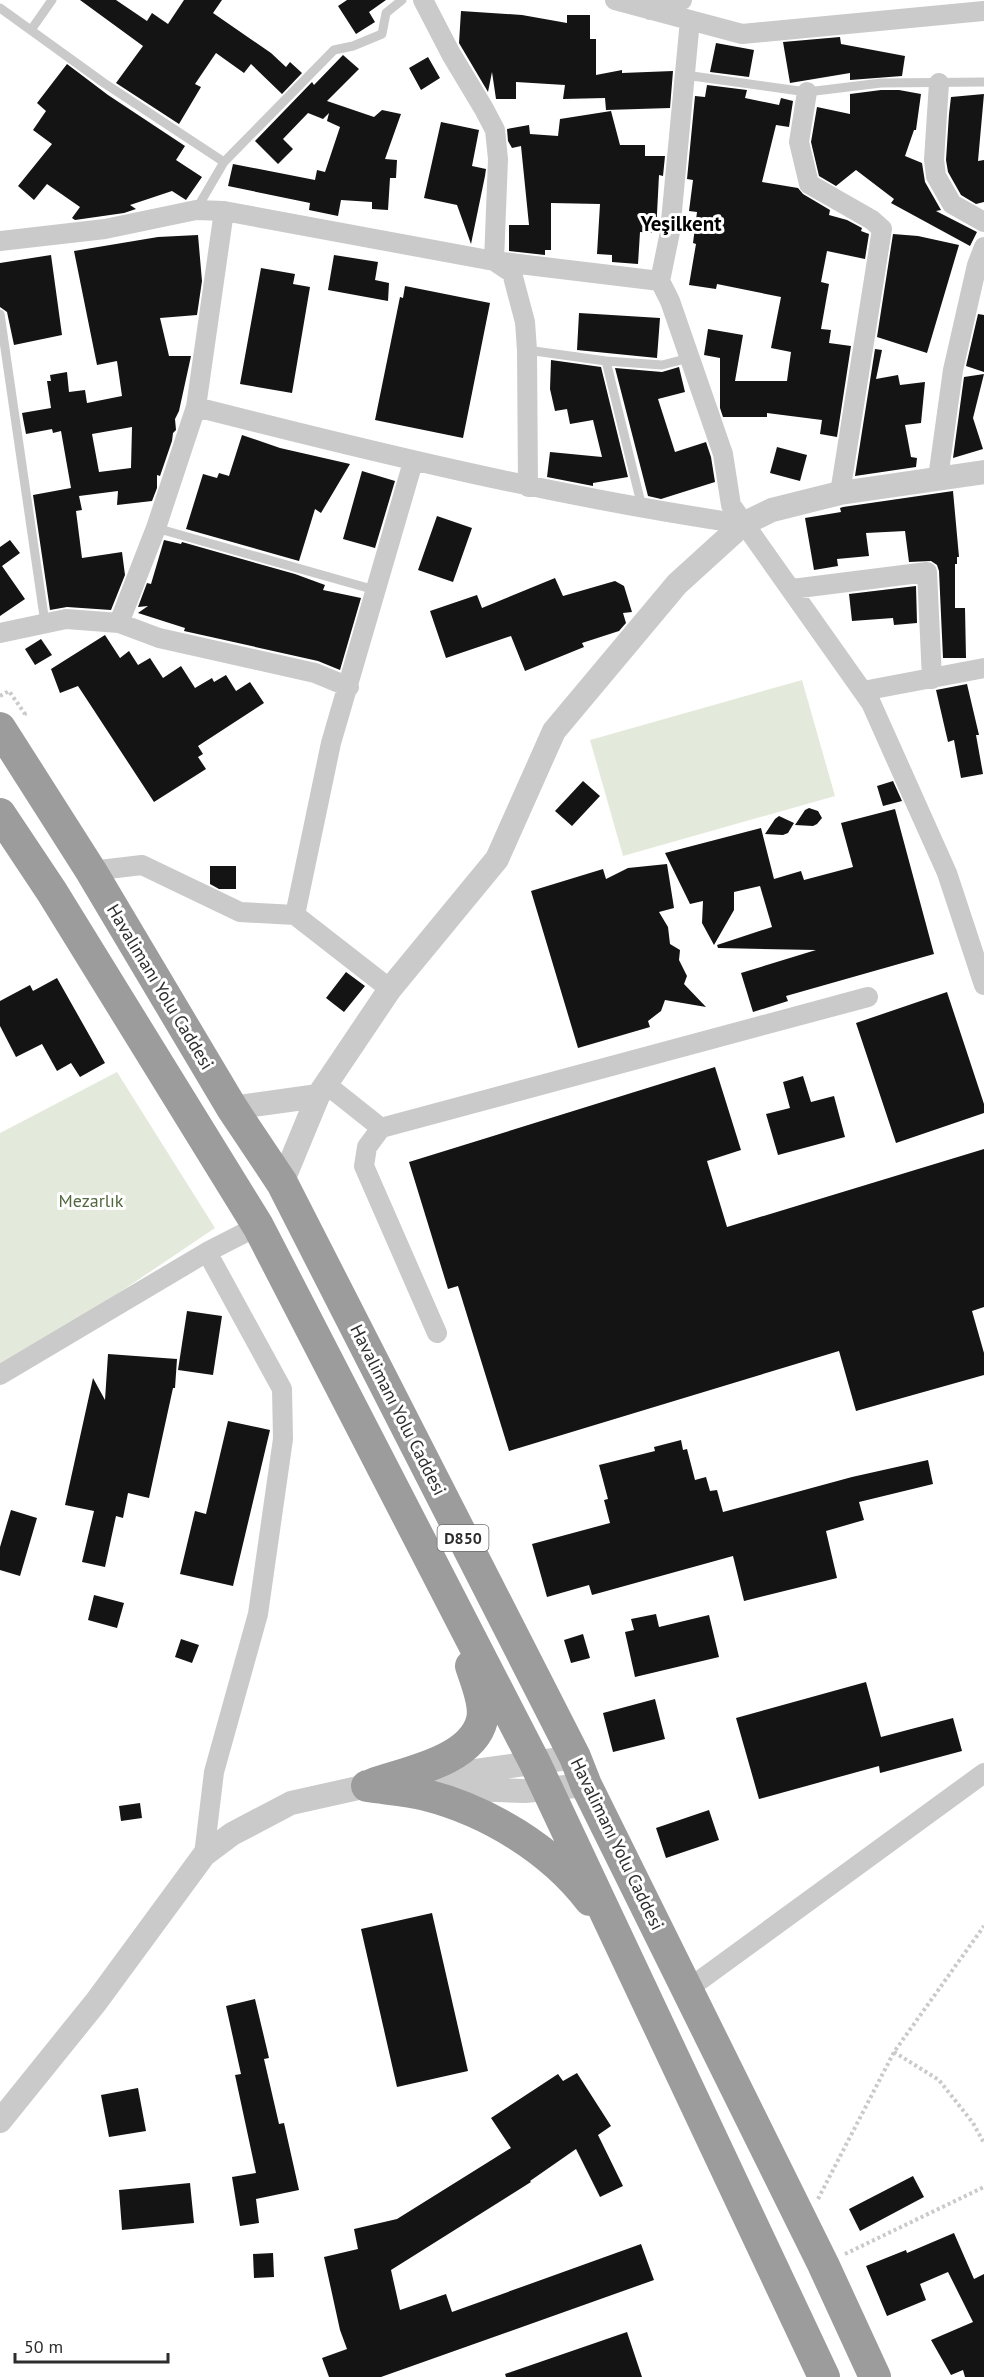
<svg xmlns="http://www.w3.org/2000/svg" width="984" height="2377" viewBox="0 0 984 2377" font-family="'PT Sans',sans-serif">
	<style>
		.green { fill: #e4eadb }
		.building { fill: #141414; fill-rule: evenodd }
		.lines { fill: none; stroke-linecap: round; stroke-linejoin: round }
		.path { stroke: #cacaca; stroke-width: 4; stroke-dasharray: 3 3; stroke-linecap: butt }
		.service { stroke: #cacaca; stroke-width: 9 }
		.minor { stroke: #cacaca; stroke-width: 20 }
		.tertiary { stroke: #cacaca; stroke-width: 24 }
		.trunk { stroke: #9c9c9c; stroke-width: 32 }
		.labels { text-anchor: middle; stroke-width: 6; stroke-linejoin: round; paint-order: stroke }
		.shield { fill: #fff; stroke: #6c6c6c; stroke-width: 1.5 }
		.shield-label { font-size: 16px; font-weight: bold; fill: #2d2d2d }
		.street-label { font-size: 18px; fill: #2d2d2d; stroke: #fff }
		.park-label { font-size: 18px; fill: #51673d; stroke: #fff }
		.quarter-label { font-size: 21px; font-weight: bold; fill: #000; stroke: #fff }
	</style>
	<rect width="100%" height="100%" fill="#fff"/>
	<path class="green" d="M802,680L835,796L623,856L590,740Z
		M117,1072L215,1228L46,1342L0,1366V1133Z"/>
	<path class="building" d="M80,0H116L147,21L152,13L168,24L184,0H222L213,13L271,53L286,67L290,62L302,73L282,94L251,64L244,73L216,53L195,84L201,87L179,124L116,83L143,46Z
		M347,0H386L369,12L375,22L356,34L338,6Z
		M461,11L522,15L567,23V15H590V39H596V75L622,70V73L673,71L670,108L606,110L605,98L563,99L565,85L516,82V99H496L492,72L488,92L459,43Z
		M840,37L841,44L905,56L902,76L850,80V73L790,83L783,42Z
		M716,43L754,50L749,77L710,72Z
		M343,55L359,69L327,101L374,117L382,110L401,114L385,159L397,160L396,178H390L388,210L372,209V202L341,200L338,216L309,210L310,203L228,186L233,164L315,180L317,170L325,172L340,127L327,121L329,113L323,119L308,113L283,139L293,149L278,164L255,141L312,82L314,85Z
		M428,57L440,78L421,90L409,68Z
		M67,64L108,95L185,146L176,160L202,177L186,200L172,191L130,205L136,209L124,213L75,220L72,218L80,207L47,184L34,200L18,186L52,144L33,130L46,111L37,103Z
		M707,85L747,90L745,98L779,105L781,98L793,101L789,127L776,125L762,182L798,188L803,194L830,210L829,215L847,220L862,228L861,231L869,234L865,259L827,251L821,282L829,284L821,329L831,330L829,343L851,346L837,437L820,434L822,420L767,413V417H723L720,408V358L704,355L708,329L743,335L735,381H787L791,352L771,348L781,297L717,284L716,289L689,285L696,244L693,243L697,212L689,211L693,180L687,179L695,96L705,97Z
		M881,90H899L921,94L916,130H914L905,156L922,163L925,182L941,210L936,211L977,232L970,246L891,203L894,199L856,170L836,186L819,176L811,142L817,107L850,114V94Z
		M984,94L978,161L984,160V202L976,204L961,195L948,172L946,160L949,114L951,97Z
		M611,111L620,145H645V156H665L663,176L659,175L656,233L640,232L638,264L612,262V255L597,254L600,204L551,203V250H545V255L509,251V225H529L521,146L512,148L508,141L507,129L529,125L530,134L558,136L560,119Z
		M441,122L479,130L472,166L486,169L485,176L471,244L457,205L424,198Z
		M893,234L918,236L959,245L927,353L877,337Z
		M198,235L202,281L197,315L160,318L169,356H191L179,411L175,419L176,430L173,433L172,441L160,476L157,475V488L152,501L117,505L118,491L79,496L82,510L76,511L82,558L122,552L125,575L111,610L67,607L50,610L33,495L71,488L61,431L53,433L52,429L26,434L22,413L51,408L47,381H51L50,375L67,372L69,392L85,390L87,403L122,396L117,361L97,365L74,251L158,237ZM132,427L131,468L99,472L92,434Z
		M51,255L62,335L14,345L7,312L0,307V263Z
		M334,255L378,262L375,280L389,283L388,301L328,290Z
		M261,268L295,274L293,284L310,287L292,393L240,384Z
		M405,286L490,303L463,438L375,420L400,297L403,298Z
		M579,313L660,318L657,358L577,350Z
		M978,314L984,315V372L966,366Z
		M875,349L882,350L876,379L898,375L900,385L925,382L921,423L905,425L911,457L917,458L916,467L855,476Z
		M551,360L601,367L628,477L593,483V486L547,477L550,452L602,457L593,420L570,424L567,409L555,411L550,389Z
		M679,367L685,392L658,399L675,452L706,442L711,457L715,482L661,499L648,496L615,368L662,372Z
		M984,374L973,418L983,449L953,458L964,377Z
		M242,435L280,448L350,464L321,513L315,509L299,561L186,529L203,474L217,478L219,473L229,476Z
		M777,447L807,455L800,481L770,473Z
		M362,471L395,481L375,548L343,539Z
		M953,491L959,557H957V564H955V608H965L966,658H943L939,571L937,565L931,561L909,562L905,531L866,533L869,556L837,559L838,566L814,570L805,518L841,512L840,508L843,507Z
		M437,516L472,528L453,582L418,570Z
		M10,540L20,553L2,566L25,599L0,616V547Z
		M164,540L181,544L182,542L295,574L325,585L323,590L361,598L340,670L318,661L184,631L185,628L138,613L148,606L138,607L147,583L151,584Z
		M555,578L563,596L615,581L624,586L632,612L623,613L626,623L619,631L582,643L584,647L525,671L511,636L446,658L430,611L477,595L482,608Z
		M916,586L917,623L894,625L893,618L852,621L849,594Z
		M105,635L120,658L129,651L138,665L150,658L163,678L181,666L195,688L212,678L214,682L226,675L236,691L250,682L264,703L198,746L203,754L198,757L206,769L154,802L78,686L60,693L51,669Z
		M41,639L52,655L35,665L25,649Z
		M967,684L979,735H976L983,774L961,778L954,740L948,742L936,690Z
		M583,781L600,796L572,826L555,811Z
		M893,781L902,801L883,806L877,786Z
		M809,808L818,811L822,818L817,824L813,826L795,825L805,810Z
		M895,809L934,954L786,996L788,1001L753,1012L741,973L816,950L718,948L717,945L772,927L760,886L734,892V910L714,945L702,923L703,901L690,904L665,853L761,828L774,879L801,871L804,880L853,867L841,823Z
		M779,816L794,823L788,833L783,835L765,834L775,819Z
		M667,864L674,908L659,912L668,927L670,944L680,950L679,960L687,976L684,984L706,1007L665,1000L661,1011L648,1021L650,1027L578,1048L531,891L603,869L606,879L628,868Z
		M210,866H236V889H219L210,884Z
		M346,972L365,986L344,1012L326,998Z
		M57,978L105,1063L80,1077L71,1063L57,1071L42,1044L16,1057L0,1026V1001L30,985L33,991Z
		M947,992L984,1104V1113L896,1143L856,1023Z
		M715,1067L741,1150L707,1161L727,1227L984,1149V1307L972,1311L984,1353V1375L856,1411L839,1351L509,1451L458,1286L448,1289L409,1162Z
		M803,1076L811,1102L834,1096L845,1137L778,1155L766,1114L790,1108L783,1082Z
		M187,1311L222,1316L213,1375L178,1370Z
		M108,1354L177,1359L175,1388H173L149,1498L128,1493L123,1518L116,1516L105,1567L82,1562L94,1511L65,1505L93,1378L105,1400Z
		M228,1421L270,1430L233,1586L180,1574L195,1511L206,1514Z
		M681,1440L683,1450L687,1449L695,1480L706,1477L710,1491L717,1490L723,1512L852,1477L928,1460L933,1484L859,1502L864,1520L826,1531L837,1578L744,1601L733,1556L592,1595L589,1585L547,1597L532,1544L610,1523L604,1500L608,1499L599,1465L655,1451L654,1447Z
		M11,1510L37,1518L20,1576L0,1570V1547Z
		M94,1595L124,1603L117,1628L88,1620Z
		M656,1614L659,1627L709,1615L719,1657L635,1677L625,1632L634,1630L631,1619Z
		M583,1634L590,1658L571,1663L564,1640Z
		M181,1639L199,1645L192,1663L175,1657Z
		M866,1682L881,1737L953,1718L962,1751L880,1773L879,1766L759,1799L736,1718Z
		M655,1699L665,1739L613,1752L603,1713Z
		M140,1803L142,1818L121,1821L119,1806Z
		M709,1810L719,1840L666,1858L656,1828Z
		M432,1913L468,2071L397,2087L361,1929Z
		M255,1999L269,2058L264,2059L279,2124L284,2123L299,2190L256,2199L259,2223L240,2226L232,2177L256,2173L235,2075L241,2074L226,2006Z
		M577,2073L611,2126L598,2135L623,2186L600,2197L576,2149L530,2181L531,2182L391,2270L400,2310L446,2294L452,2312L641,2244L654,2280L381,2377H329L322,2358L347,2349L340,2330L324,2257L358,2249L354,2229L397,2219L511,2148L491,2118L558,2074L563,2081Z
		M138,2088L146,2131L109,2137L101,2095Z
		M913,2176L924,2197L860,2231L849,2209Z
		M190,2183L194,2223L122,2230L119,2190Z
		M954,2233L974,2279L984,2274V2377H965L963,2370L951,2375L931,2340L973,2322L948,2272L920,2284L926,2300L887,2316L866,2266L906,2250L907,2253Z
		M273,2253L274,2277L254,2278L253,2254Z
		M627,2332L642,2377H506L505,2374Z"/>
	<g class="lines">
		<path class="path" d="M0,696L9,691L25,714L22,716
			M894,2052L939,2080L973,2123L984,2143
			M818,2199L894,2052L984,1926
			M845,2254L984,2187"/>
		<path class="service" d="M0,8L104,83L224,162
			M31,30L52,0
			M685,75L807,92L881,83L984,82
			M196,210L224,162L334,50L353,46L382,34L386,13L402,0
			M0,314L45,623
			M527,350L606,361L662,365L689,358
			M606,361L642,507
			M156,528L375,590"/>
		<path class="minor" d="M423,0L451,54L484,109L495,130L498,159L494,261L660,281
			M615,0L742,34L984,11
			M650,10L682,0
			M690,20L670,232L660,281L670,301L723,454L731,505L871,703L947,873L984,985
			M939,83L934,160L936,176L952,204L984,222
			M807,92L799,142L809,184L872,220L882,229L840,493
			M0,241L105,229L196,210L224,211L494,261L512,273L525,322L527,350L528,487
			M196,407C377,453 558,497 743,524
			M938,478L953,370L977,265L984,247
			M792,589L927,572L932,679
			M119,623L156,528L196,407L224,211
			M0,633L66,619L119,623L159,638L315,673L349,687
			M863,691L984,668
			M91,871L142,865L240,912L295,915L390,989
			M295,915L331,743L413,462
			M327,1085L381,1128L868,997
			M381,1128L367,1147L364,1166L437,1333
			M0,1375L207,1252L258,1226
			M204,1855L214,1772L258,1614L283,1439L282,1389L207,1252
			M688,1989L984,1773"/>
		<path class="tertiary" d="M232,1108L318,1096
			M282,1183L318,1096L390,989L497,859L554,731L677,584L743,524L772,510L840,493L984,472
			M436,1788L525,1791L586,1785
			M0,2121L96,2002L204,1855L232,1834L291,1803L367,1786L575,1757"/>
		<path class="trunk" d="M0,728L91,871L232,1108L282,1183L575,1757L586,1785L823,2264L875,2377
			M0,814L52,892L258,1226L535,1763L824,2377
			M373,1784C407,1772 472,1761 482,1720C486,1704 476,1682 471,1666
			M367,1786C387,1789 407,1790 426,1795C488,1811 551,1849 590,1900"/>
	</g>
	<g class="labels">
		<rect class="shield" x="437.5" y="1525" width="51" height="26" rx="4.5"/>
		<g class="shield-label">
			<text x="463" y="1544">D850</text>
		</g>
		<g class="street-label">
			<text transform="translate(160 987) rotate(59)" y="6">Havalimanı Yolu Caddesi</text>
			<text transform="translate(398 1410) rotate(63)" y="6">Havalimanı Yolu Caddesi</text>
			<text transform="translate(617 1844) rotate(64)" y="6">Havalimanı Yolu Caddesi</text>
		</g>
		<g class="park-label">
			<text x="91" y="1207">Mezarlık</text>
		</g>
		<g class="quarter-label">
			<text x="681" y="231">Yeşilkent</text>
		</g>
	</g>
	<path d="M15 2353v9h153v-9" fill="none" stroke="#2d2d2d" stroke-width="3"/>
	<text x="24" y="2353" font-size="18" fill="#2d2d2d" stroke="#ffffff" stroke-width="4.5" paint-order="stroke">50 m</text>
</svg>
